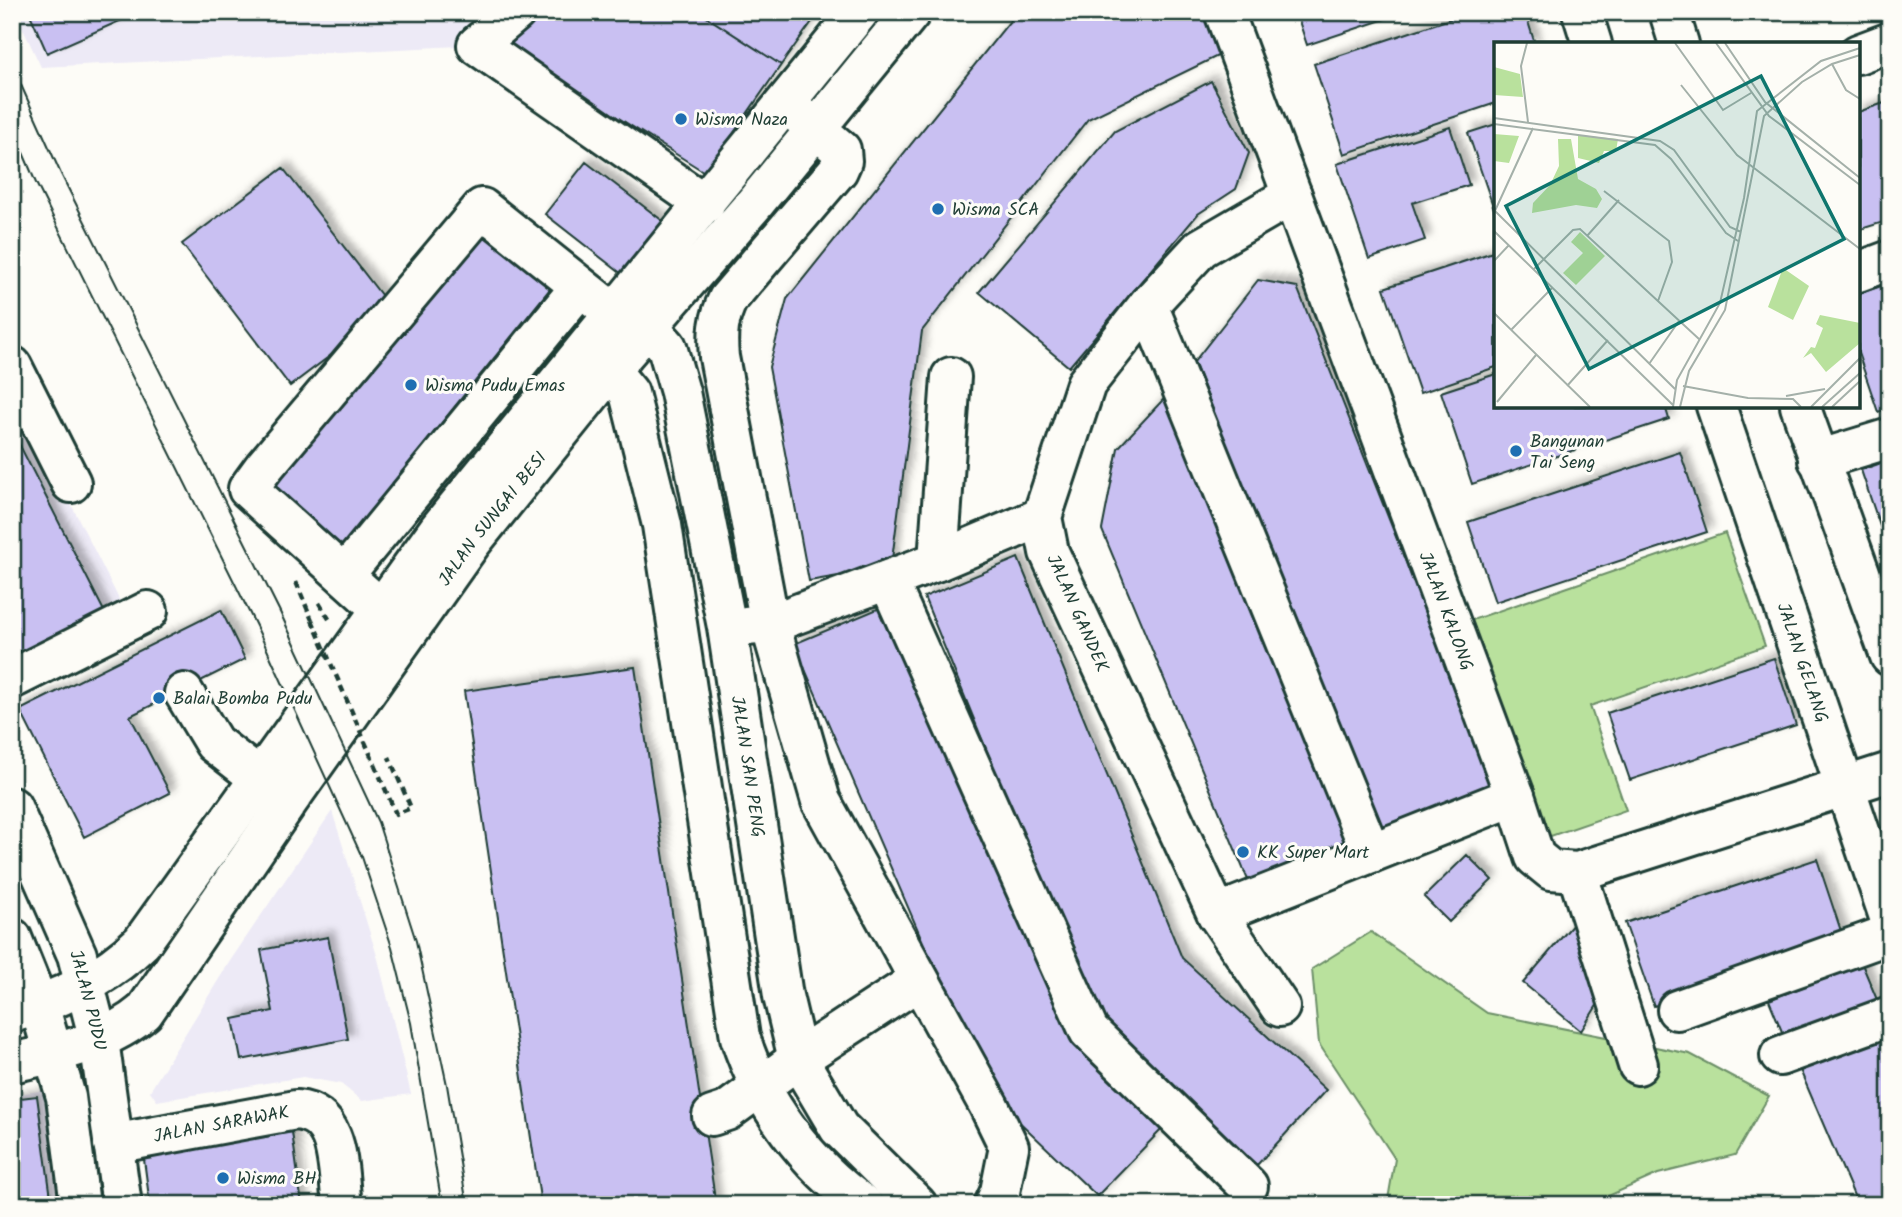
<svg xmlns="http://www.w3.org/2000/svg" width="1902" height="1217" viewBox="0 0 1902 1217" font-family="Kalam,sans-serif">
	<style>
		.built { fill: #edeaf6 }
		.green { fill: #b9e19d; stroke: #6c8f68; stroke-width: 2 }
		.building { fill: #c9c0f2; stroke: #1f3d34; stroke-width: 2; filter: url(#shadow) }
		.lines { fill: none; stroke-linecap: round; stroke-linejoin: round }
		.minor-casing { stroke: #1f3d34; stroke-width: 44 }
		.major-casing { stroke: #1f3d34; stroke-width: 44 }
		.path { stroke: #1f3d34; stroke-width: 4.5; stroke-dasharray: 7 5; stroke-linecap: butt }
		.minor { stroke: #fdfcf7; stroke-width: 38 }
		.major { stroke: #fdfcf7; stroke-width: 38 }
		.tram { stroke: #1f3d34; stroke-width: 2 }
		.path-bridge { stroke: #1f3d34; stroke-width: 4.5; stroke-dasharray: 7 5; stroke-linecap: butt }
		.poi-dot { fill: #1f6fb2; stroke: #fdfcf7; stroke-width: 2.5 }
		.labels { text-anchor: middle; stroke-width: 6; stroke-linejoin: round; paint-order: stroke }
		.poi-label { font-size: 18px; fill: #1f3d34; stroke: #fdfcf7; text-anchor: start }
		.street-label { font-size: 18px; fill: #1f3d34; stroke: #fdfcf7 }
		.inset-road { fill: none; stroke: #a4b0a9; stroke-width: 2 }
		.view { fill: #0f766e; fill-opacity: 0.15; stroke: #0f766e; stroke-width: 3.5 }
		.inset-edge { fill: none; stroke: #1f3d34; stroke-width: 3.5 }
	</style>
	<defs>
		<filter id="shadow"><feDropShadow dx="6" dy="-6" stdDeviation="3.5" flood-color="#0004"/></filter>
	</defs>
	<rect width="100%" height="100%" fill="#fdfcf7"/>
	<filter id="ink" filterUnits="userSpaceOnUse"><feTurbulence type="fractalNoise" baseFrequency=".0143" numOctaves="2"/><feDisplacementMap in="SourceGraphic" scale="14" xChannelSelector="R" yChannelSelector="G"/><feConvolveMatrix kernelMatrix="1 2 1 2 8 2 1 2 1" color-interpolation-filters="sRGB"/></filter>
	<g filter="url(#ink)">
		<path class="built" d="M15,12H497L459,46L41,67Z
			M12,387L126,613L12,671Z
			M332,811L378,959L411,1094L362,1101L341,1084L303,1077L157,1101L150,1091L230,961Z
			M45,1090L58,1205H12V1095Z"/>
		<path class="green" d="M1725,533L1765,646L1590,706L1626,810L1545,838L1469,621Z
			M1371,932L1487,1013L1690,1054L1769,1096L1735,1155L1658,1174L1588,1205H1387L1395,1159L1319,1044L1312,969Z"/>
		<path class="building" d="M29,12H140L47,53Z
			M536,12H699L781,65L706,173L493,39Z
			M699,12H819L781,65Z
			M1022,12H1211L1230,50L1088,119L922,331L891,567L809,581L769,367L787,299L1013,17Z
			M1296,12H1406L1307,45Z
			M1471,12H1525L1535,44H1496V103L1344,154L1314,64Z
			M1211,81L1249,153L1236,189L1198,214L1069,367L979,292L1115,131Z
			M1890,101V220L1858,230V112Z
			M1496,124V215L1468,133Z
			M1450,127L1469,185L1412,203L1425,240L1369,259L1337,164Z
			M586,162L668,225L627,278L545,214Z
			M283,168L392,309L290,386L182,244Z
			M480,225L554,284L342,546L268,486Z
			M1496,251V367L1420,393L1384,288Z
			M1258,280L1297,287L1499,797L1384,841L1194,362Z
			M1890,283V408L1878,412L1858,353V294Z
			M1496,374V406H1665L1669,419L1472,484L1441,392Z
			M1172,390L1365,851L1255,897L1102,530L1118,448Z
			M12,430L106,615L12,662Z
			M1680,452L1707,532L1495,602L1468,522Z
			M1890,460V530L1882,532L1861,470Z
			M1018,558L1182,958L1326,1090L1257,1165L1096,1018L924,597Z
			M887,605L1073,1037L1166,1125L1097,1196L988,1092L794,644Z
			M221,610L245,659L130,716L170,793L84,837L20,710Z
			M1774,658L1796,725L1630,780L1607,713Z
			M635,667L716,1205H541L464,691Z
			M1467,855L1492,880L1449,922L1424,897Z
			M1817,859L1845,943L1654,1006L1625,923Z
			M1574,923L1601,999L1581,1031L1523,983Z
			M328,937L348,1039L241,1060L233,1019L273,1011L261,950Z
			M1862,964L1878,1002L1785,1039L1769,1000Z
			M1885,1034L1890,1046V1205H1858L1800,1070Z
			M37,1096L52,1205H12V1099Z
			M292,1132L302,1205H150L143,1152Z"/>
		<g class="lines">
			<g class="minor-casing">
				<g id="minor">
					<path d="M516,12L477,45L705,204"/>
					<path id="s1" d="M1224,12L1515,796L1535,857L1551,870L1577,872L1890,772"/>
					<path d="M1582,12L1592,44"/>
					<path d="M1669,12L1679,44"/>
					<path d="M1858,54L1890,42"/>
					<path d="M796,112L841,150L842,161L838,170L728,299C718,319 717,335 719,357L770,624L821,801L989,1106L1009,1147L1000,1192L994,1205"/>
					<path d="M1858,272L1890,260"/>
					<path d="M1148,305L1371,853"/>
					<path id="s2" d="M632,308L667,347L680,392L727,627L783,996L798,1059L839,1128L917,1205"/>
					<path d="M591,353L610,370L629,393L662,525L740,1037C761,1103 807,1165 864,1205"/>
					<path d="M12,366L71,483"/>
					<path id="s3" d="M1716,406L1890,920"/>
					<path d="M1800,406L1890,656"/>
					<path d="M1818,460L1890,438"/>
					<path d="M938,561L951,377"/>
					<path d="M345,574L580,287"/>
					<path d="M888,580L1089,1031L1248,1186"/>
					<path d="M380,608L248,489L264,467L482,208L615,314"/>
					<path d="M746,626L770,624L938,561L1042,517"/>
					<path d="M12,679L148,611"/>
					<path d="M184,693L214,743L281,795"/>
					<path d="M1577,872L1638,1065"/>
					<path d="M1217,914L1515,796"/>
					<path d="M1280,1007L1217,914L1049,552L1042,517L1086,384L1148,305L1201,248L1292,195"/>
					<path d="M1677,1010L1890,934"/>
					<path d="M12,1013C62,999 105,978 142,942L438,530L859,12"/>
					<path d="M1780,1056L1890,1016"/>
					<path id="s4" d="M12,1063C58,1052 108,1043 144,1012L289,800L471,543L610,370L755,203L911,12"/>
					<path d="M712,1116L727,1111L798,1059L919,980"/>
					<path id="s5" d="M113,1144L296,1110C342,1114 337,1170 342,1205"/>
				</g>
			</g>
			<g class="major-casing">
				<g id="major">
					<path id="s6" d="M12,807L77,955L99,1040L122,1205"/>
					<path d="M12,938L39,1005L66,1097L80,1205"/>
				</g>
			</g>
			<path class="path" d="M296,582L312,620
				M319,603L331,622
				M375,765L396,814L411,808L389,757"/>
			<use href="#minor" class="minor"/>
			<use href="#major" class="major"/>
			<path class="tram" d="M12,65L61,174L279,610L378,822L416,941L447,1085L467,1205
				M12,127L36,183L259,632L362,857L392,947L411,1023L442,1205"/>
			<path class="path-bridge" d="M312,620L375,765"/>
		</g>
	</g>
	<g class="poi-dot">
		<circle cx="681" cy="119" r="7"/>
		<circle cx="938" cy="209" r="7"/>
		<circle cx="411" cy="385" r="7"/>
		<circle cx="1516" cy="451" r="7"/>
		<circle cx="159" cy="698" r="7"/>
		<circle cx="1243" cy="852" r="7"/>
		<circle cx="223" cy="1178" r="7"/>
	</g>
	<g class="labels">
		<g class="poi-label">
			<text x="695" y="125">Wisma Naza</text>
			<text x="952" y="215">Wisma SCA</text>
			<text x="425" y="391">Wisma Pudu Emas</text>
			<text x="1530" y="447">Bangunan<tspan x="1530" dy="21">Tai Seng</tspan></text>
			<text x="173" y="704">Balai Bomba Pudu</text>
			<text x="1257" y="858">KK Super Mart</text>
			<text x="237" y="1184">Wisma BH</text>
		</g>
		<g class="street-label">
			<text dy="6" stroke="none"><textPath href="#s4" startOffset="747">JALAN SUNGAI BESI</textPath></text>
			<text dy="6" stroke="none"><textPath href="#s1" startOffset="639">JALAN KALONG</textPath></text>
			<text transform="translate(1078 613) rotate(66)" y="6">JALAN GANDEK</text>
			<text dy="6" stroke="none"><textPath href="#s3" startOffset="271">JALAN GELANG</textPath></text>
			<text dy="6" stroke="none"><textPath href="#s2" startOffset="480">JALAN SAN PENG</textPath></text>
			<text dy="6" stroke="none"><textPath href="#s6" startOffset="208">JALAN PUDU</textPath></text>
			<text dy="6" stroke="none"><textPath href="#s5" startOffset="110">JALAN SARAWAK</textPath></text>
		</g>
	</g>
	<g transform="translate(1494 42)">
		<rect width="366" height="366" fill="#fdfcf7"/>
		<path d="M0,25L26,32L29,55L0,53ZM0,92L25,94L15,121L0,119ZM84,93L124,97L122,109H110L105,121L84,116ZM64,97H77L84,137L102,147L108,157L103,166L82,163L38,171L39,161L56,143L65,124ZM86,190L111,214L82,243L69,231L89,211L77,200ZM289,226L315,244L299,278L274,265ZM326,273L366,281V301L332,330L317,311L309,316L317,305L321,306L329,286L322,282Z" fill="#b9e19d"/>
		<path class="inset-road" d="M33,1L27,24L34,80M181,1L229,68L257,51M222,1L275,74L366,143M231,1L271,60L366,136M338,22L352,48L366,57M187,43L243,113L366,207M0,76L166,99L180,108L236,185L247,190M0,82L161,103L177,117L232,191L244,199M110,149L175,199L178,220L164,259M1,169L181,347M0,171L39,86M0,189L179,363M93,194L125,158M0,219L15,203M40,227L79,188L86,187L205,297M0,271L96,365M17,288L59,245M155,322L185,279M73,344L114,298M189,344L254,356L299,357L307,365M292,354L331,347M3,360L42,313M179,365L183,338L226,261L250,156L263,69L327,19L366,6M186,365L195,329L231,268L270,74L308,40L338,22L366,13M317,365L366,316M328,365L366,331M338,365L366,339"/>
		<path class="view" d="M267,34L350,197L95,327L12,164Z"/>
		<rect width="366" height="366" class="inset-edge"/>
	</g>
	<rect width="1902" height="1217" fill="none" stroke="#fdfcf7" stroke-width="42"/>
	<rect x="21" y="21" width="1860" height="1175" fill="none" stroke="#1f3d34" stroke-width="2.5" filter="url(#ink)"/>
</svg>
